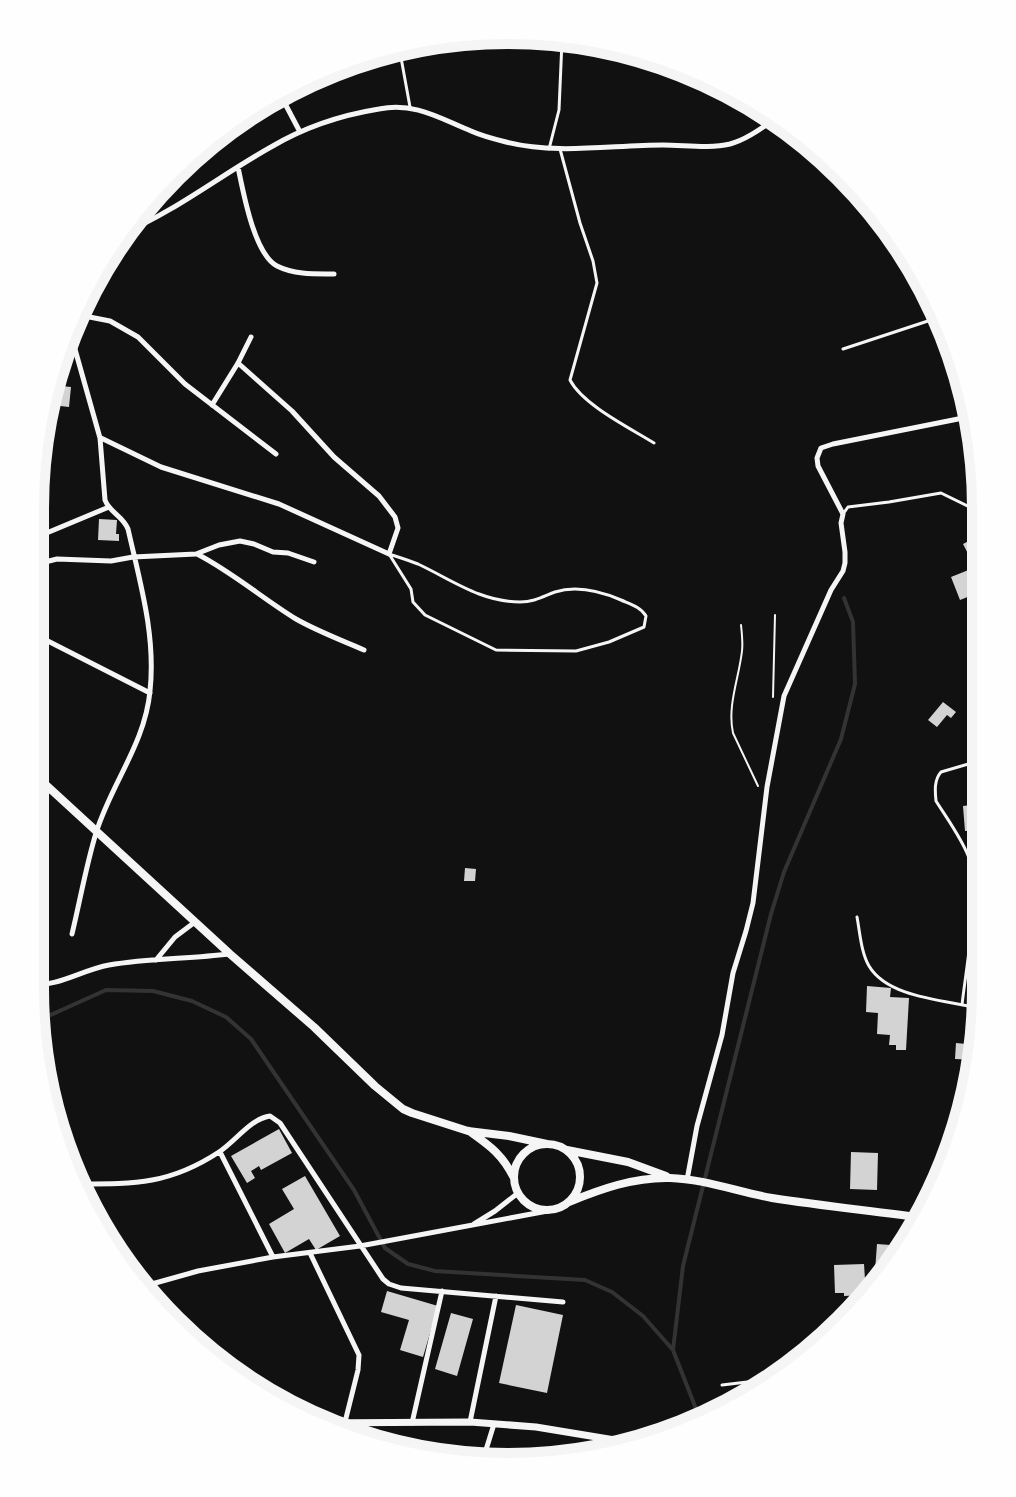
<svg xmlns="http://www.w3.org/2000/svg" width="1016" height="1497" viewBox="0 0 1016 1497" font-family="'Asap Condensed',sans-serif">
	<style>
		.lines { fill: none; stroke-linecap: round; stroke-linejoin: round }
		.stream { stroke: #333; stroke-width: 4 }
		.building { fill: #d3d3d3 }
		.path { stroke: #f5f5f5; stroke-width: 2 }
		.service { stroke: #f5f5f5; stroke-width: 3 }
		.minor { stroke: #f5f5f5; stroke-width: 5 }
		.tertiary { stroke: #f5f5f5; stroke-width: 7 }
		.secondary { stroke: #f5f5f5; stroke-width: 8 }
		.rim { fill: none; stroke: #f5f5f5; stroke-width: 10 }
	</style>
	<rect width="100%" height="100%" fill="#111"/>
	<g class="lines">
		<path class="stream" d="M35,1022L106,990L153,991L192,1001L226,1017L251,1039L354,1190L385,1248L408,1264L435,1271L585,1280L612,1292L643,1316L673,1350L700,1419
			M673,1350L683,1266L771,914L784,872L841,739L855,684L853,622L844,598"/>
	</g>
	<path class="building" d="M60,353H66L64,377L52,376Z
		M50,385L71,387L69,407L43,404Z
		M38,490H47L46,522H43V518H37Z
		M99,519L117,520L116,534H119V541L98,540Z
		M984,533L985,569L978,573L963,544Z
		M971,569L980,592L960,600L951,577Z
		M943,702L956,712L951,718L947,715L937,727L928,720Z
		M980,804L981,830L965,831L963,806Z
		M465,868L476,869L475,881H464Z
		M867,986L891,988L890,997L909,998L906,1050H896V1045H889L890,1035L877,1034L878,1013L866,1012Z
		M956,1043L977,1045V1060L955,1059Z
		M279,1129L292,1153L261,1170L259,1166L251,1171L255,1178L247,1183L231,1156Z
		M851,1152L878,1153L877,1190L850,1189Z
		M305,1176L340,1236L316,1250L309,1239L285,1253L269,1224L294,1209L282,1189Z
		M877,1244L904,1246L885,1272L875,1271Z
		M864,1264L866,1295L844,1296V1293H835L834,1265Z
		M387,1291L438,1306L423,1357L400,1350L409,1320L381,1312Z
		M516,1305L563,1315L547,1393L499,1383Z
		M451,1313L473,1319L457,1376L435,1369Z"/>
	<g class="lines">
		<path class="path" d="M741,625C742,634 743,643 742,651C739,678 727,706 733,733L758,786
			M773,697L775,615"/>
		<path class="service" d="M400,52L410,107
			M549,149L559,110L562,41
			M560,149L580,223L593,261L597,283L570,380C583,405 630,428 654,443
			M843,349L931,320L945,319
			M843,514L848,507L889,502L941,493L986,515
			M389,554C398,557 408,560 418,564C452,580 481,602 520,602C534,602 542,597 555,592C577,585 600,591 621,600C630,604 641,607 646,616L644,627L609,642L576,651L496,650L425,615L413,602L411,589Z
			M970,859L980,866
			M857,917C860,933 861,952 869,966C888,998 945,1000 978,1008
			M31,993L46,986
			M962,1005C966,968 980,895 970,861C965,843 946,817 936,801C935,791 934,780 941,772L982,760
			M945,1176C946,1160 942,1149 957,1141
			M722,1385L780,1378"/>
		<path class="minor" d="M281,96L300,132
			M238,167C243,191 254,254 277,266C295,275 315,274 334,274
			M124,233C177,210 221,175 271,147C303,128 342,115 379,109C415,102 439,118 471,131C482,136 494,139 506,142C557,155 611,145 663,145C685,145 709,149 730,144C745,140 759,130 772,121
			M74,314L110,321L138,337L185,384L276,454
			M69,328L100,438L105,500C109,512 123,516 128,529C140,582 156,636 150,691C145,744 111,784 96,833C86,866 80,901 72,934
			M212,405L238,363L251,337
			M101,438L161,467L279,504L389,554L398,528L395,517L379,496L334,457L292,411L238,363
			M37,537L109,507
			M197,554C232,572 262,598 296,619C317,631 341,640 364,650
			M37,564L57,559L111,561L133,557L196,554L219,545L240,541L254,544L273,552L288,553L314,562
			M36,635L150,693
			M32,860L48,788
			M156,960L175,937L195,922
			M30,985C57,987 82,970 109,965C148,958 189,959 229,954
			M220,1152L273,1257
			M687,1180L697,1126L722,1035L733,973L746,931L753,903L767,787L784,696L831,590L843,571L845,563V552L841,523L843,514L818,466L817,458L821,448L833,444L968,417
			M76,1184C133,1184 169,1185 219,1152C236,1141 250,1119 270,1116L280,1123L383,1279L389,1284L401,1288L563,1302
			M474,1224L495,1211L518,1193
			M310,1253L359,1355L358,1370L345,1422
			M141,1287L198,1271L273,1257L360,1246L553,1210
			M470,1422L496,1296
			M412,1423L442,1291
			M481,1466L494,1424"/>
		<path class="tertiary" d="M312,1423L470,1422L536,1427L639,1444"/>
		<path class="secondary" d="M33,773L230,954L314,1027L375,1086L403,1109L412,1113L468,1131L509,1136L547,1144
			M469,1131C490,1146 502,1154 514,1178
			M514 1177a33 33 0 1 1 66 0a33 33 0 1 1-66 0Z
			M567,1150L628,1162L666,1176
			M569,1202C601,1189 634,1177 670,1178C704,1179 738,1192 772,1198C823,1206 874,1211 924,1218"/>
	</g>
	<path d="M0 0H1016V1497H0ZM508 44H508A464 464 0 0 1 972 508V989A464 464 0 0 1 508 1453H508A464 464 0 0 1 44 989V508A464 464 0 0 1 508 44Z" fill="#fefefe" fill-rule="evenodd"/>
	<path class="rim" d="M508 44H508A464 464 0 0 1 972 508V989A464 464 0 0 1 508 1453H508A464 464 0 0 1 44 989V508A464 464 0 0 1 508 44Z"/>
</svg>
